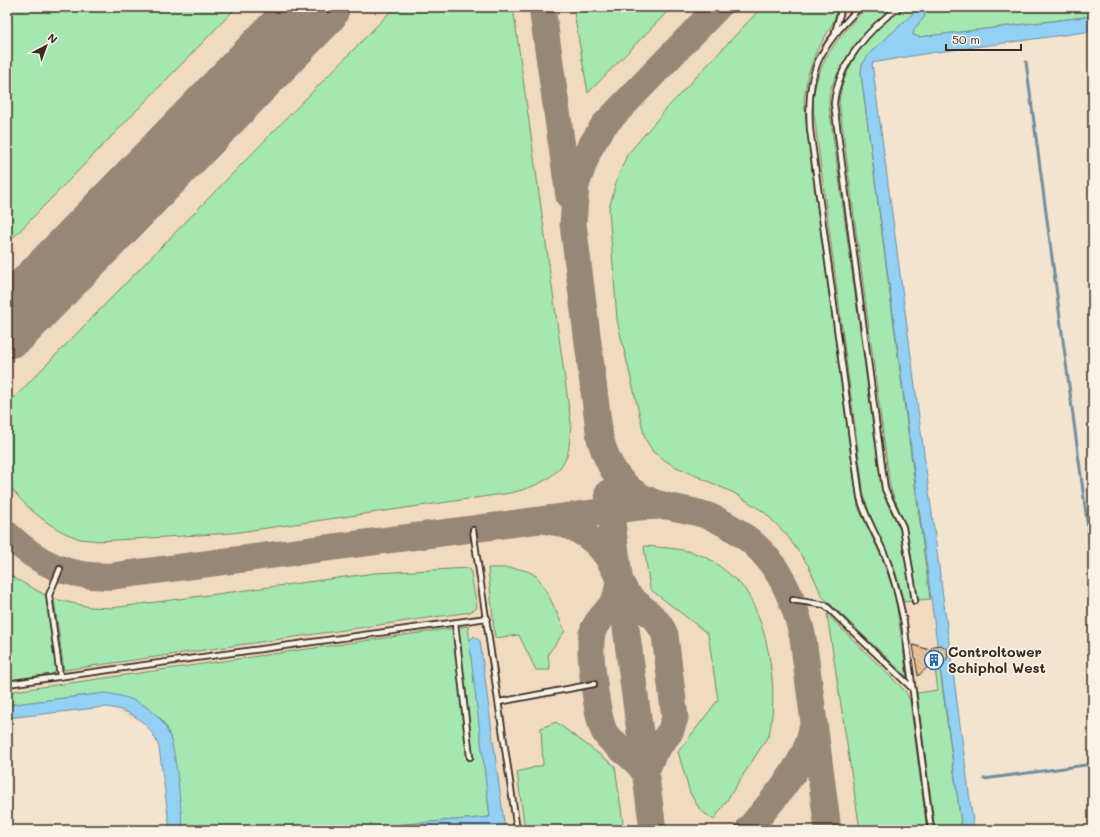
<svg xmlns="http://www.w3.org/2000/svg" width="1100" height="837" viewBox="0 0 1100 837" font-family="Mali,sans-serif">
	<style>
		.built { fill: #f0dac0 }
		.grass { fill: #a5e7b0; stroke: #708867 }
		.water { fill: #93d1f4; stroke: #708e9e }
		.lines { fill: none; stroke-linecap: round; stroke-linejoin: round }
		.stream { stroke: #708e9e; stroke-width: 3 }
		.taxiway { stroke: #978777; stroke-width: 27 }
		.runway { stroke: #978777; stroke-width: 67 }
		.building { fill: url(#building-back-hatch); stroke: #3b2a1e }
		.lane-casing { stroke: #3b2a1e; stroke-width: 8 }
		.lane { stroke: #f7f3e8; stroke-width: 4.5 }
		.labels { text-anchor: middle; stroke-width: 3.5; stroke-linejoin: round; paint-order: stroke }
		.poi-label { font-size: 14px; font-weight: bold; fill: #3b2a1e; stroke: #f7f3e8; text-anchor: start }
	</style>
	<defs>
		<pattern id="building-back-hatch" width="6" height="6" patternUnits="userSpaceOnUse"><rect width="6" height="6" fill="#e9c299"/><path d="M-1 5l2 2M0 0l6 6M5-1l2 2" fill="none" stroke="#c9a783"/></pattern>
	</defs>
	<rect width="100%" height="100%" fill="#f3e4d0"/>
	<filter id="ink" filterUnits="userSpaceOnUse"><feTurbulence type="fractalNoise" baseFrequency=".025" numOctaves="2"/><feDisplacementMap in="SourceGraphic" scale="8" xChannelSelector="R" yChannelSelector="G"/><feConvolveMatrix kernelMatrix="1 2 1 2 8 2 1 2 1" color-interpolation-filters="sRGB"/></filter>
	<g filter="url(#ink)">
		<path class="built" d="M7,7H1093L883,40L865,67L964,830H176L165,755L147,726L106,706L7,719Z"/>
		<path class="grass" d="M7,7H237L7,244Z
			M395,7H513L571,423C570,434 570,448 566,458C555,480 532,488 510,493L232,533L99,541C93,540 86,540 81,539C52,531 23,506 7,482V405Z
			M573,7H672L588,93Z
			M762,7H839L831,27L817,50L808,74L804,100L807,130L858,507L882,558L895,595L907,677L822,596L808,565L786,534L764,512L734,493L672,465L653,452L645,438L617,320L609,209L616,182L627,155L667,108Z
			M867,7H895C872,20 840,63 831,88C829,94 829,100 829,106L882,489L885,499L902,534L913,601L904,602L895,571L870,515L864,496L813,107C813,65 839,36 867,7Z
			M906,7H1093V16L919,37L913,35L914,29L925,16L922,8L917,10L870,53L862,65L861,74L930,599L918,600L906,527L890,487L839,102C844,62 872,27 906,7Z
			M644,546C667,548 690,548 711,560C719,565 741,583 746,591C769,628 779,692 769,735L714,820L700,810L690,793L678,752L718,700L708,634L650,589Z
			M470,568L477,608L470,612L64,670L54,599L90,607L111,608L375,573Z
			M488,568C503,568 524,566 536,576C544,583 560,620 565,631L548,654L550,670H536L519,635L495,638Z
			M7,574L47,596L56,670L53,674L7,680Z
			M827,614L906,692L910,701L927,830H860Z
			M468,626L490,817L361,828L360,830H183L172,744L167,728L159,717L147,708L82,696L7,705V692Z
			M934,662L939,663L962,830H935L917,693L938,690Z
			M556,722L615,766L624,830H525L517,772L543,765L541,728Z"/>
		<path class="water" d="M922,8L925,16L914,29L913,35L919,37L1093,16V31L923,54L872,63L974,830H962L861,74L862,65L870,53L917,10Z
			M474,636L480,641L505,830H360L361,828L490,817L469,641Z
			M105,693C128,696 154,705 166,728C177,746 180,806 183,830H170L159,747C150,722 130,709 105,707L7,718V705Z"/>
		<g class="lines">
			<path class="stream" d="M1026,62L1093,566
				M984,779L1093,764"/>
			<path class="taxiway" d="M542,7L569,196
				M718,7L604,125L589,149L576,185L573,224L600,438C610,474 628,497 666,506C681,509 696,511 711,517C766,541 790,581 803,638L828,830
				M608,493L653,830
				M548,521C576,524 600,541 612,565C618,575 621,586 628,595C641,609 658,616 665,635L675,718L670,732L654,752L645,773
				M7,534C39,564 68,578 113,576L639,507L662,506
				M619,581C618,587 617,594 615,599C609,612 595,620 592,634C588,649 597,720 605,733C615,749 634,754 645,773
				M748,830C771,801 807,765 812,728"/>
			<path class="runway" d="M7,325L316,7"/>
		</g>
		<path class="building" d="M913,645L930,650L933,646L941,645L947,649L948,657L944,663L931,664L918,676Z"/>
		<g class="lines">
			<g class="lane-casing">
				<path id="lane" d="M860,7C819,49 806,69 810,129L860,497C866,521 880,540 888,563C896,583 900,603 904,623L931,830
					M900,7C869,27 837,66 834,104L885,489L903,527L915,601
					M835,32L842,7
					M473,530L517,830
					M793,600L825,605L912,688
					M455,623L470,757
					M60,676L49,595L60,569
					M7,684L487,618
					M499,702L594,684"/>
			</g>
			<use href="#lane" class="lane"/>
		</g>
	</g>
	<defs>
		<g id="building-ring" transform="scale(1)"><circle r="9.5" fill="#f7f3e8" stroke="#1f6fb2" stroke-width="1.5"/><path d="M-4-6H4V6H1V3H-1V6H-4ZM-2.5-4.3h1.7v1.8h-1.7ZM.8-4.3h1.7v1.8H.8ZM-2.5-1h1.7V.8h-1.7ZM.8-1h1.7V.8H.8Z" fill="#1f6fb2"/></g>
	</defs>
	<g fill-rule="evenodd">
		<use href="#building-ring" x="934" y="660"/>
	</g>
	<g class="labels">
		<g class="poi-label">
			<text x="948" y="657">Controltower<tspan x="948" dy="16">Schiphol West</tspan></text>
		</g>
	</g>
	<rect width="1100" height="837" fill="none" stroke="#f7f3e8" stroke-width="24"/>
	<rect x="12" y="12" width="1076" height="813" fill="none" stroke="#3b2a1e" stroke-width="1.5" filter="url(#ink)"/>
	<g transform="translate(46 46) rotate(41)" stroke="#f7f3e8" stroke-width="3" paint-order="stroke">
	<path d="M0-3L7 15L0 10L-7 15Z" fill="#3b2a1e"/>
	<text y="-6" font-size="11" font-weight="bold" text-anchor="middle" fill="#3b2a1e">N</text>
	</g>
	<path d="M946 44v6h75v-6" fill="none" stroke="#3b2a1e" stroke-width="2"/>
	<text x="952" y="44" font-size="12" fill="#3b2a1e" stroke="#f7f3e8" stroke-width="3" paint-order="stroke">50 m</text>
</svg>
